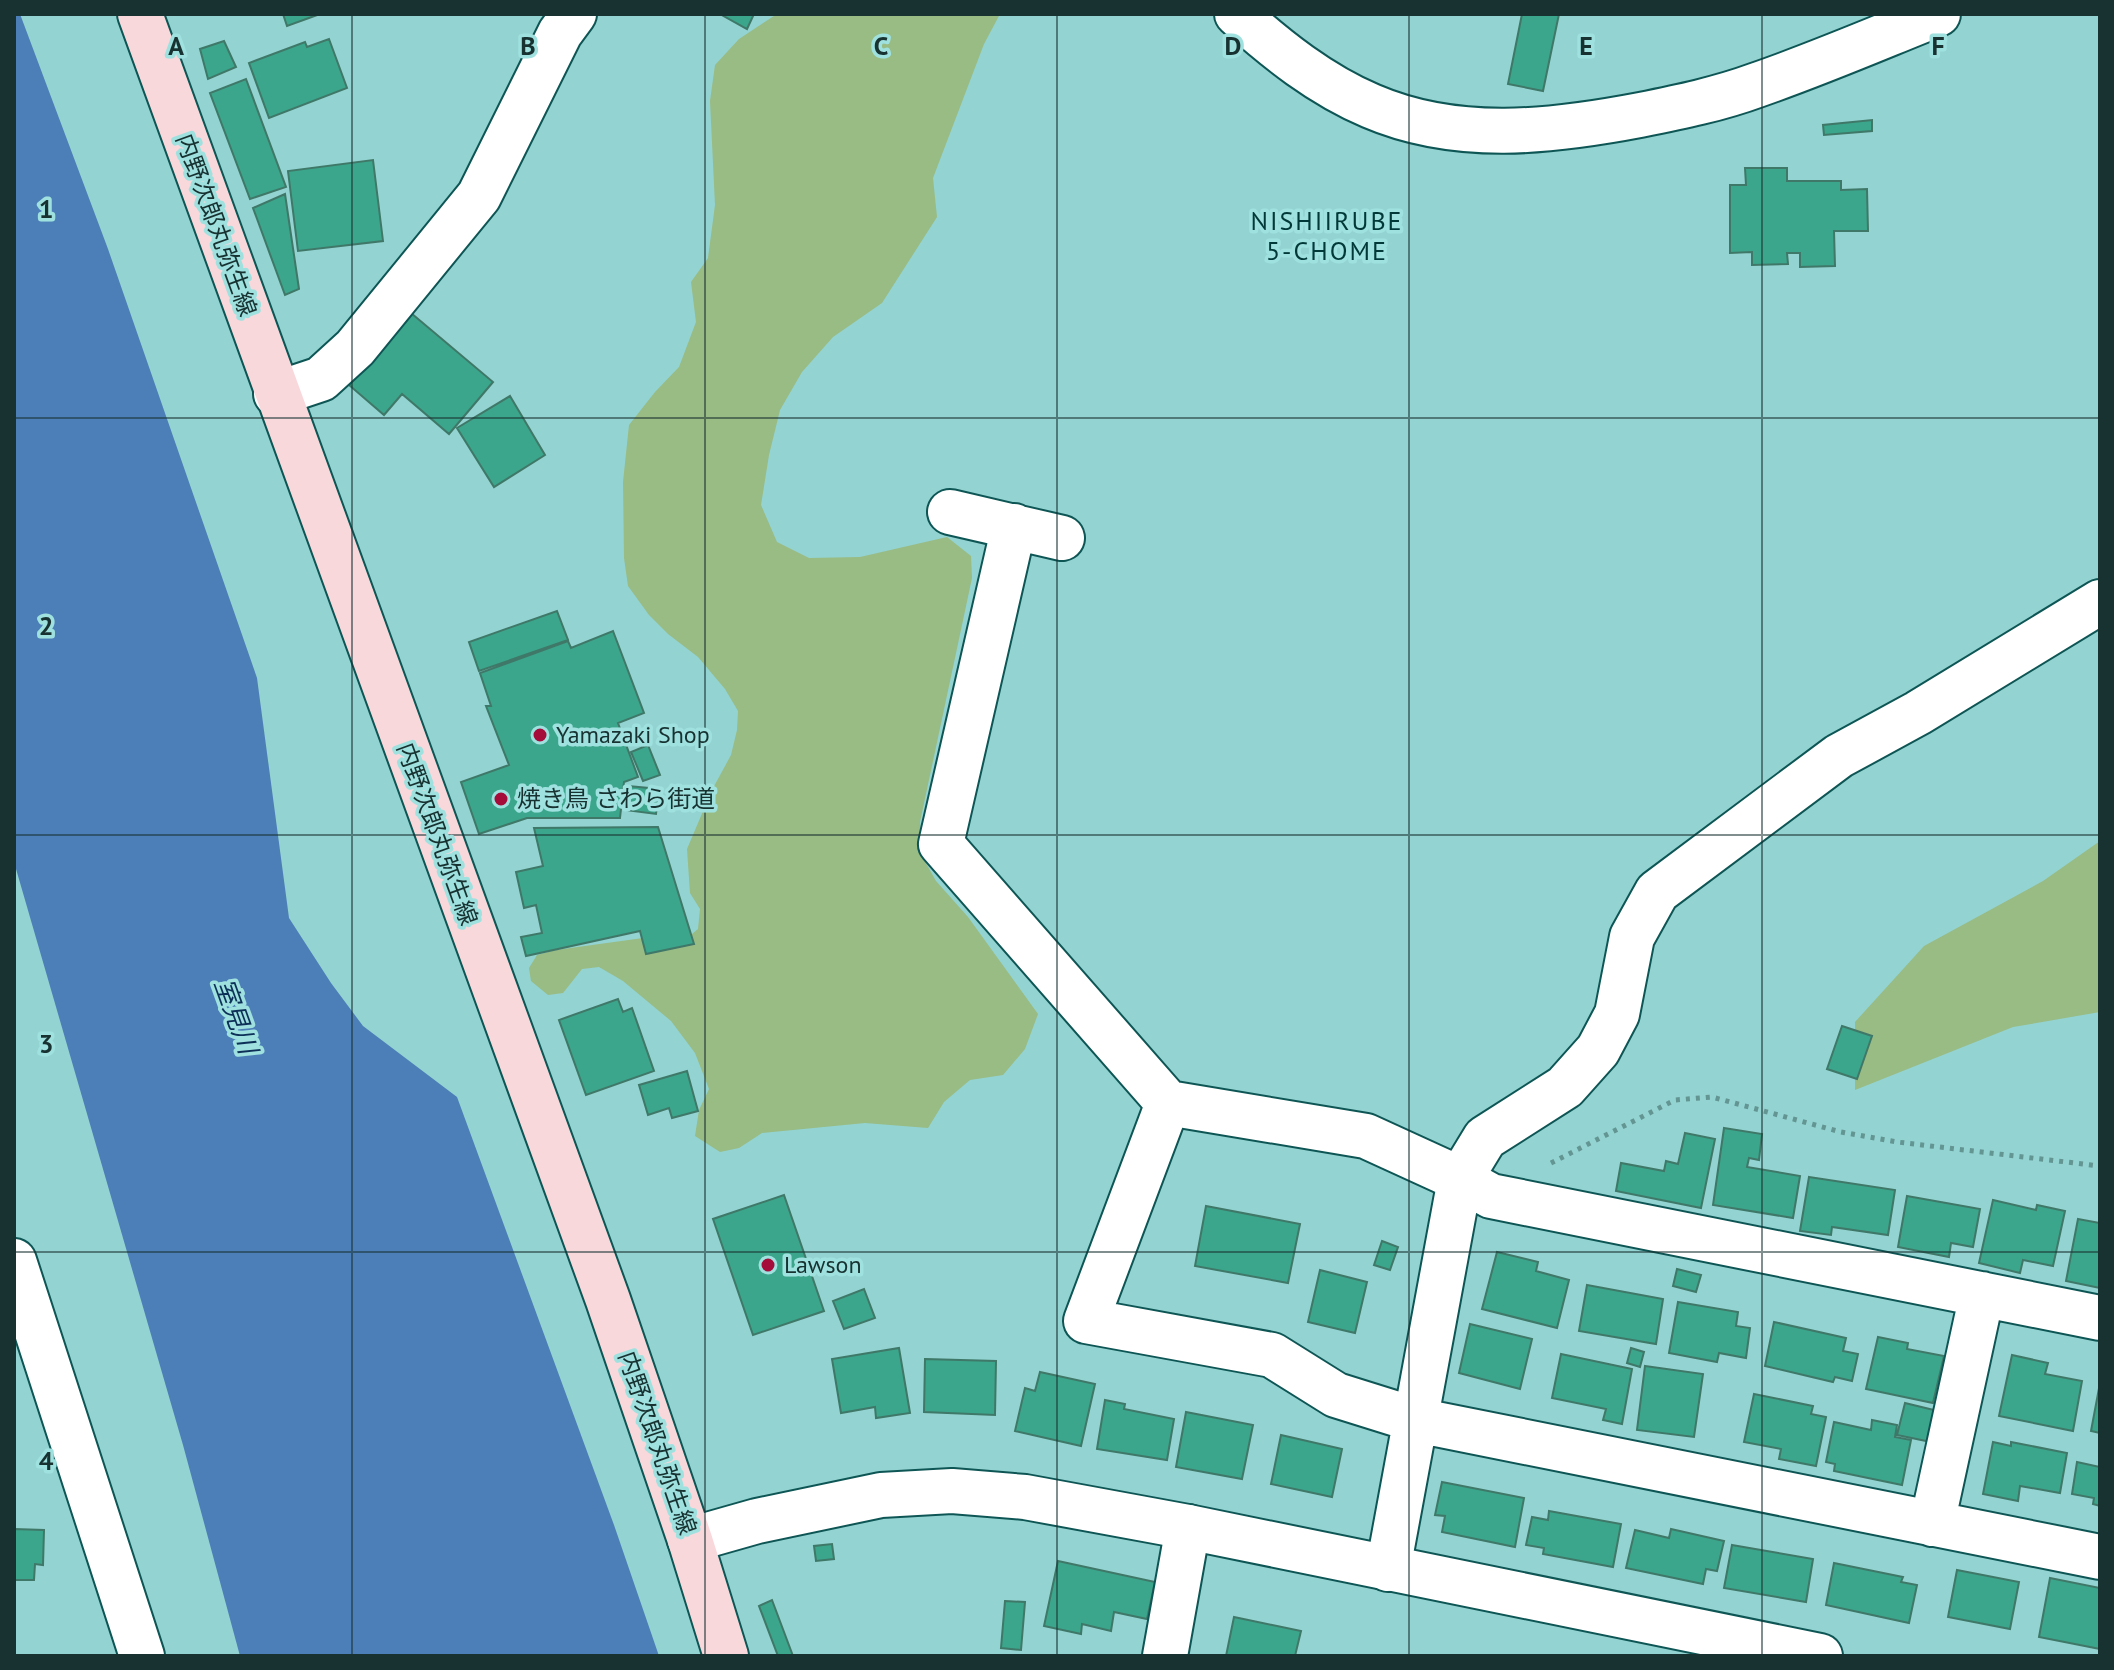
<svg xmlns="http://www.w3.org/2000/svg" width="2114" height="1670" viewBox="0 0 2114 1670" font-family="'PT Sans','Noto Sans JP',sans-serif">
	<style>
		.green { fill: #99bb84 }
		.water { fill: #4c7eb8 }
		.building { fill: #3ba68b; stroke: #3f7868; stroke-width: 2 }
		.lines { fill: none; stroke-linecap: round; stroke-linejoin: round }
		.minor-casing { stroke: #0e5655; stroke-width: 48 }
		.tertiary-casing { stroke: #0e5655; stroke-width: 48 }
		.secondary-casing { stroke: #0e5655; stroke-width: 48 }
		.path { stroke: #639593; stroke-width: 5; stroke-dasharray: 4 6; stroke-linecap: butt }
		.minor { stroke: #fff; stroke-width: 44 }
		.tertiary { stroke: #fff; stroke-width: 44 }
		.secondary { stroke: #f9d8dc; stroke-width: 44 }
		.grid { fill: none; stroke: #173231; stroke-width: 2; stroke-opacity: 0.55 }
		.poi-dot { fill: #a60c3a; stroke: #9fe1df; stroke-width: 3 }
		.labels { text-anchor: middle; stroke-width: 7; stroke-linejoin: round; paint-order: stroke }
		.street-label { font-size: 24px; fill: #173231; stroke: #9fe1df }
		.poi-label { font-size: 24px; fill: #173231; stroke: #9fe1df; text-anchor: start }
		.neighbourhood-label { font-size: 26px; letter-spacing: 2px; fill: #023938; stroke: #9fe1df }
		.water-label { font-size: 26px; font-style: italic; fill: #0c3057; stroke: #9fe1df }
		.grid-label { font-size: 26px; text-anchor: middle; font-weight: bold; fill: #173231; stroke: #9fe1df; stroke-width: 7; stroke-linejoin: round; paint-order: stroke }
	</style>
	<rect width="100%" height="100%" fill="#93d3d1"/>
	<path class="green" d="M777,14H1000L984,44L933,178L937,217L882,303L833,337L802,372L780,410L769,455L761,505L777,542L809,558L860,557L947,537L971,556L972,578L920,822L923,858L936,881L968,917L1038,1014L1025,1049L1003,1075L970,1080L944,1102L928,1128L865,1123L762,1133L739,1148L720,1152L695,1136L699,1110L709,1089L695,1053L671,1021L623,981L599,967L582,969L563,993L548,995L531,981L529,968L537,955L556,950L643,938L680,944L698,929L700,909L690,893L687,849L712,790L731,755L737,730L738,711L725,689L698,657L668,634L649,615L628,586L624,558L623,482L629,425L655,392L679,367L696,322L691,282L708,258L715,205L710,101L715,65L739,39Z
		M2100,841V1012L2013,1027L1855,1090V1022L1924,946L2043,881Z"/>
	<path class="water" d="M14,14H20L108,249L257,678L289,918L331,983L363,1026L457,1097L614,1525L659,1656H240L183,1445L14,862Z"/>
	<path class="building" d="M283,14H320L287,26Z
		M720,14H754L747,29Z
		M1522,14H1559L1543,91L1508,84Z
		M329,39L347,88L269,118L249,63L305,42L307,47Z
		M224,41L236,67L208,79L200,49Z
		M246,79L286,187L250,199L210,93Z
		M1872,120V131L1824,135L1823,125Z
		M373,160L383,241L298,251L288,171Z
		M1745,168H1787V181H1841V190L1867,189L1868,231H1834L1835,266L1800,267V253H1787L1788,264L1752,265V252L1730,253V185H1746Z
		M285,194L299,289L285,295L253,208Z
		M411,313L493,382L449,434L402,394L384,415L349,385Z
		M510,396L545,455L494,487L457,428Z
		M557,611L568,640L479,671L469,642Z
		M613,631L644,713L618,723L638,777L624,782L620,818H527L479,834L461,782L509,765L486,706H491L480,673L568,641L571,648Z
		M648,745L660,775L643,781L631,752Z
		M628,786L659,789L656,814L625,810Z
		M658,827L694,944L646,954L640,931L526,956L521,937L542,933L536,905L524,908L516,872L543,866L534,828Z
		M618,999L623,1012L632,1008L654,1071L586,1095L559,1020Z
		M1842,1026L1872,1036L1857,1079L1827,1069Z
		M687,1071L698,1111L672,1118L669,1108L648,1115L639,1085Z
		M1724,1128L1762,1134L1759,1160L1749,1158L1747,1167L1800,1176L1793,1218L1713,1205Z
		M1685,1133L1715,1139L1701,1208L1616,1191L1621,1163L1664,1171L1666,1161L1678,1164Z
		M1809,1177L1895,1190L1888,1235L1832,1227L1831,1235L1800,1231Z
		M784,1195L824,1311L753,1335L713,1219Z
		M1907,1196L1980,1209L1973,1247L1951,1243L1949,1257L1898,1247Z
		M1993,1200L2036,1210L2037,1205L2065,1211L2053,1266L2023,1260L2020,1273L1979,1263Z
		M1206,1206L1300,1224L1288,1283L1195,1266Z
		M2078,1219L2100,1223V1288L2066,1281Z
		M1382,1241L1398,1247L1390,1270L1374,1265Z
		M1497,1252L1538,1262L1536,1271L1569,1280L1557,1328L1482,1309Z
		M1677,1269L1701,1275L1696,1292L1673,1286Z
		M1320,1270L1367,1282L1355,1333L1308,1322Z
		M1587,1285L1663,1299L1656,1344L1579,1331Z
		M864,1289L875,1318L844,1329L833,1301Z
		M1678,1302L1738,1312L1736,1326L1750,1328L1746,1358L1719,1353L1717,1362L1669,1353Z
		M1774,1322L1846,1338L1843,1351L1858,1354L1852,1381L1835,1377L1833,1382L1765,1366Z
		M1470,1324L1532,1339L1520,1389L1459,1373Z
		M1878,1337L1908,1343L1907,1349L1944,1356L1933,1403L1866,1389Z
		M899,1348L910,1413L876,1418L875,1407L841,1413L832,1359Z
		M1631,1348L1644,1352L1640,1367L1627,1363Z
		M1561,1354L1632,1369L1622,1424L1603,1420L1606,1409L1552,1398Z
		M2012,1355L2048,1363L2045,1374L2082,1381L2073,1431L1999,1416Z
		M925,1359L996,1361L995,1415L924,1412Z
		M1645,1366L1703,1374L1694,1437L1637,1430Z
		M1040,1372L1095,1384L1081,1446L1015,1431L1025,1388L1035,1391Z
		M2100,1383V1433L2091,1431Z
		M1754,1394L1813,1406L1811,1414L1826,1417L1816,1466L1779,1459L1781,1449L1744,1442Z
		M1105,1400L1125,1404L1124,1409L1174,1419L1167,1460L1097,1449Z
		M1905,1403L1938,1411L1931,1442L1897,1435Z
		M1186,1412L1253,1425L1242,1479L1176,1467Z
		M1872,1420L1897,1425L1895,1437L1911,1440L1902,1485L1834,1471L1835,1464L1826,1462L1834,1422L1871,1430Z
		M1281,1435L1342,1449L1332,1497L1271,1484Z
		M1993,1442L2011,1446V1442L2067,1453L2060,1493L2020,1486L2018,1501L1983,1494Z
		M2077,1462L2100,1467V1506L2093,1504L2094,1498L2072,1494Z
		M1442,1482L1524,1498L1515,1547L1442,1532L1445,1516L1435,1515Z
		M1549,1511L1621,1524L1613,1567L1543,1554L1544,1548L1526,1545L1532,1517L1548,1520Z
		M14,1529L44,1530L43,1565L35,1564L34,1580H14Z
		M1671,1529L1724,1541L1717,1571L1706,1569L1703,1584L1626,1568L1635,1530L1669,1538Z
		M832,1544L834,1559L816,1561L814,1546Z
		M1732,1545L1813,1559L1806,1602L1724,1588Z
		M1058,1561L1155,1582L1147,1619L1114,1612L1111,1631L1082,1624L1081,1634L1044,1626Z
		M1834,1563L1903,1577L1901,1582L1917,1585L1909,1623L1826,1605Z
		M1957,1570L2019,1582L2010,1629L1948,1617Z
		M2050,1578L2100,1588V1649L2039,1637Z
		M772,1600L793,1656H778L759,1606Z
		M1005,1601L1025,1602L1021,1650L1001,1648Z
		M1234,1617L1301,1631L1295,1656H1226Z"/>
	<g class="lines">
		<g class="minor-casing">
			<path id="minor" d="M1237,14C1277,50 1321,85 1371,106C1457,143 1551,132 1640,115C1680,107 1719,99 1757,85C1818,64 1878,38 1938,14
				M276,394L321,379L355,348L479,196L560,33L574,14
				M950,512L1062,538
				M1014,526L941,844L1168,1103
				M14,1261L142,1656
				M2100,1318L1491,1196L1460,1179L1366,1136L1168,1103L1086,1321L1272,1355L1336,1395L1416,1420L2100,1557
				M1932,1524L1982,1294
				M1388,1569L1460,1179L1485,1138L1565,1087L1598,1050L1617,1014L1632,937L1657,892L1839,756L1918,713L2100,602
				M1165,1656L1188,1527"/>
		</g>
		<g class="tertiary-casing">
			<path id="tertiary" d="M690,1540L757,1521L881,1495L952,1491L1025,1497L1188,1527L1820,1656"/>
		</g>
		<g class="secondary-casing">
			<path id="secondary" d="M140,14L608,1300L690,1540L726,1656"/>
		</g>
		<path class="path" d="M1551,1163L1675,1100L1712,1097L1841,1132L1897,1142L2100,1166"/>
		<use href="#minor" class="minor"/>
		<use href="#tertiary" class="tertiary"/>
		<use href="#secondary" class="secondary"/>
	</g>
	<path class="grid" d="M352,14V1656M705,14V1656M1057,14V1656M1409,14V1656M1762,14V1656M14,418H2100M14,835H2100M14,1252H2100"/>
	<g class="poi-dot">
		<circle cx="540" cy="735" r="8"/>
		<circle cx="501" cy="799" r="8"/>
		<circle cx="768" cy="1265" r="8"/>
	</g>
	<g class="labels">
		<g class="street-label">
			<text transform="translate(216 225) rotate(70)" y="8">内野次郎丸弥生線</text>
			<text transform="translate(437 834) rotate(70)" y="8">内野次郎丸弥生線</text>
			<text transform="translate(657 1443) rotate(71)" y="8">内野次郎丸弥生線</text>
		</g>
		<g class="poi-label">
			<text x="556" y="743">Yamazaki Shop</text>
			<text x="517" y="807">焼き鳥 さわら街道</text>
			<text x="784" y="1273">Lawson</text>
		</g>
		<g class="neighbourhood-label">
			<text x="1327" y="230">NISHIIRUBE<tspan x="1327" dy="30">5-CHOME</tspan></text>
		</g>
		<g class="water-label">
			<text transform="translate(236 1016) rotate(70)" y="9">室見川</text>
		</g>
	</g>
	<g class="grid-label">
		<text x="176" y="55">A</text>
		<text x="528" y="55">B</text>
		<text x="881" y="55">C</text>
		<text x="1233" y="55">D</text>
		<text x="1586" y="55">E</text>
		<text x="1938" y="55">F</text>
		<text x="46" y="218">1</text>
		<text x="46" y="635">2</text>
		<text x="46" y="1053">3</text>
		<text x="46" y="1470">4</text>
	</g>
	<rect width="2114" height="1670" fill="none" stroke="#173231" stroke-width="32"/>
</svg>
